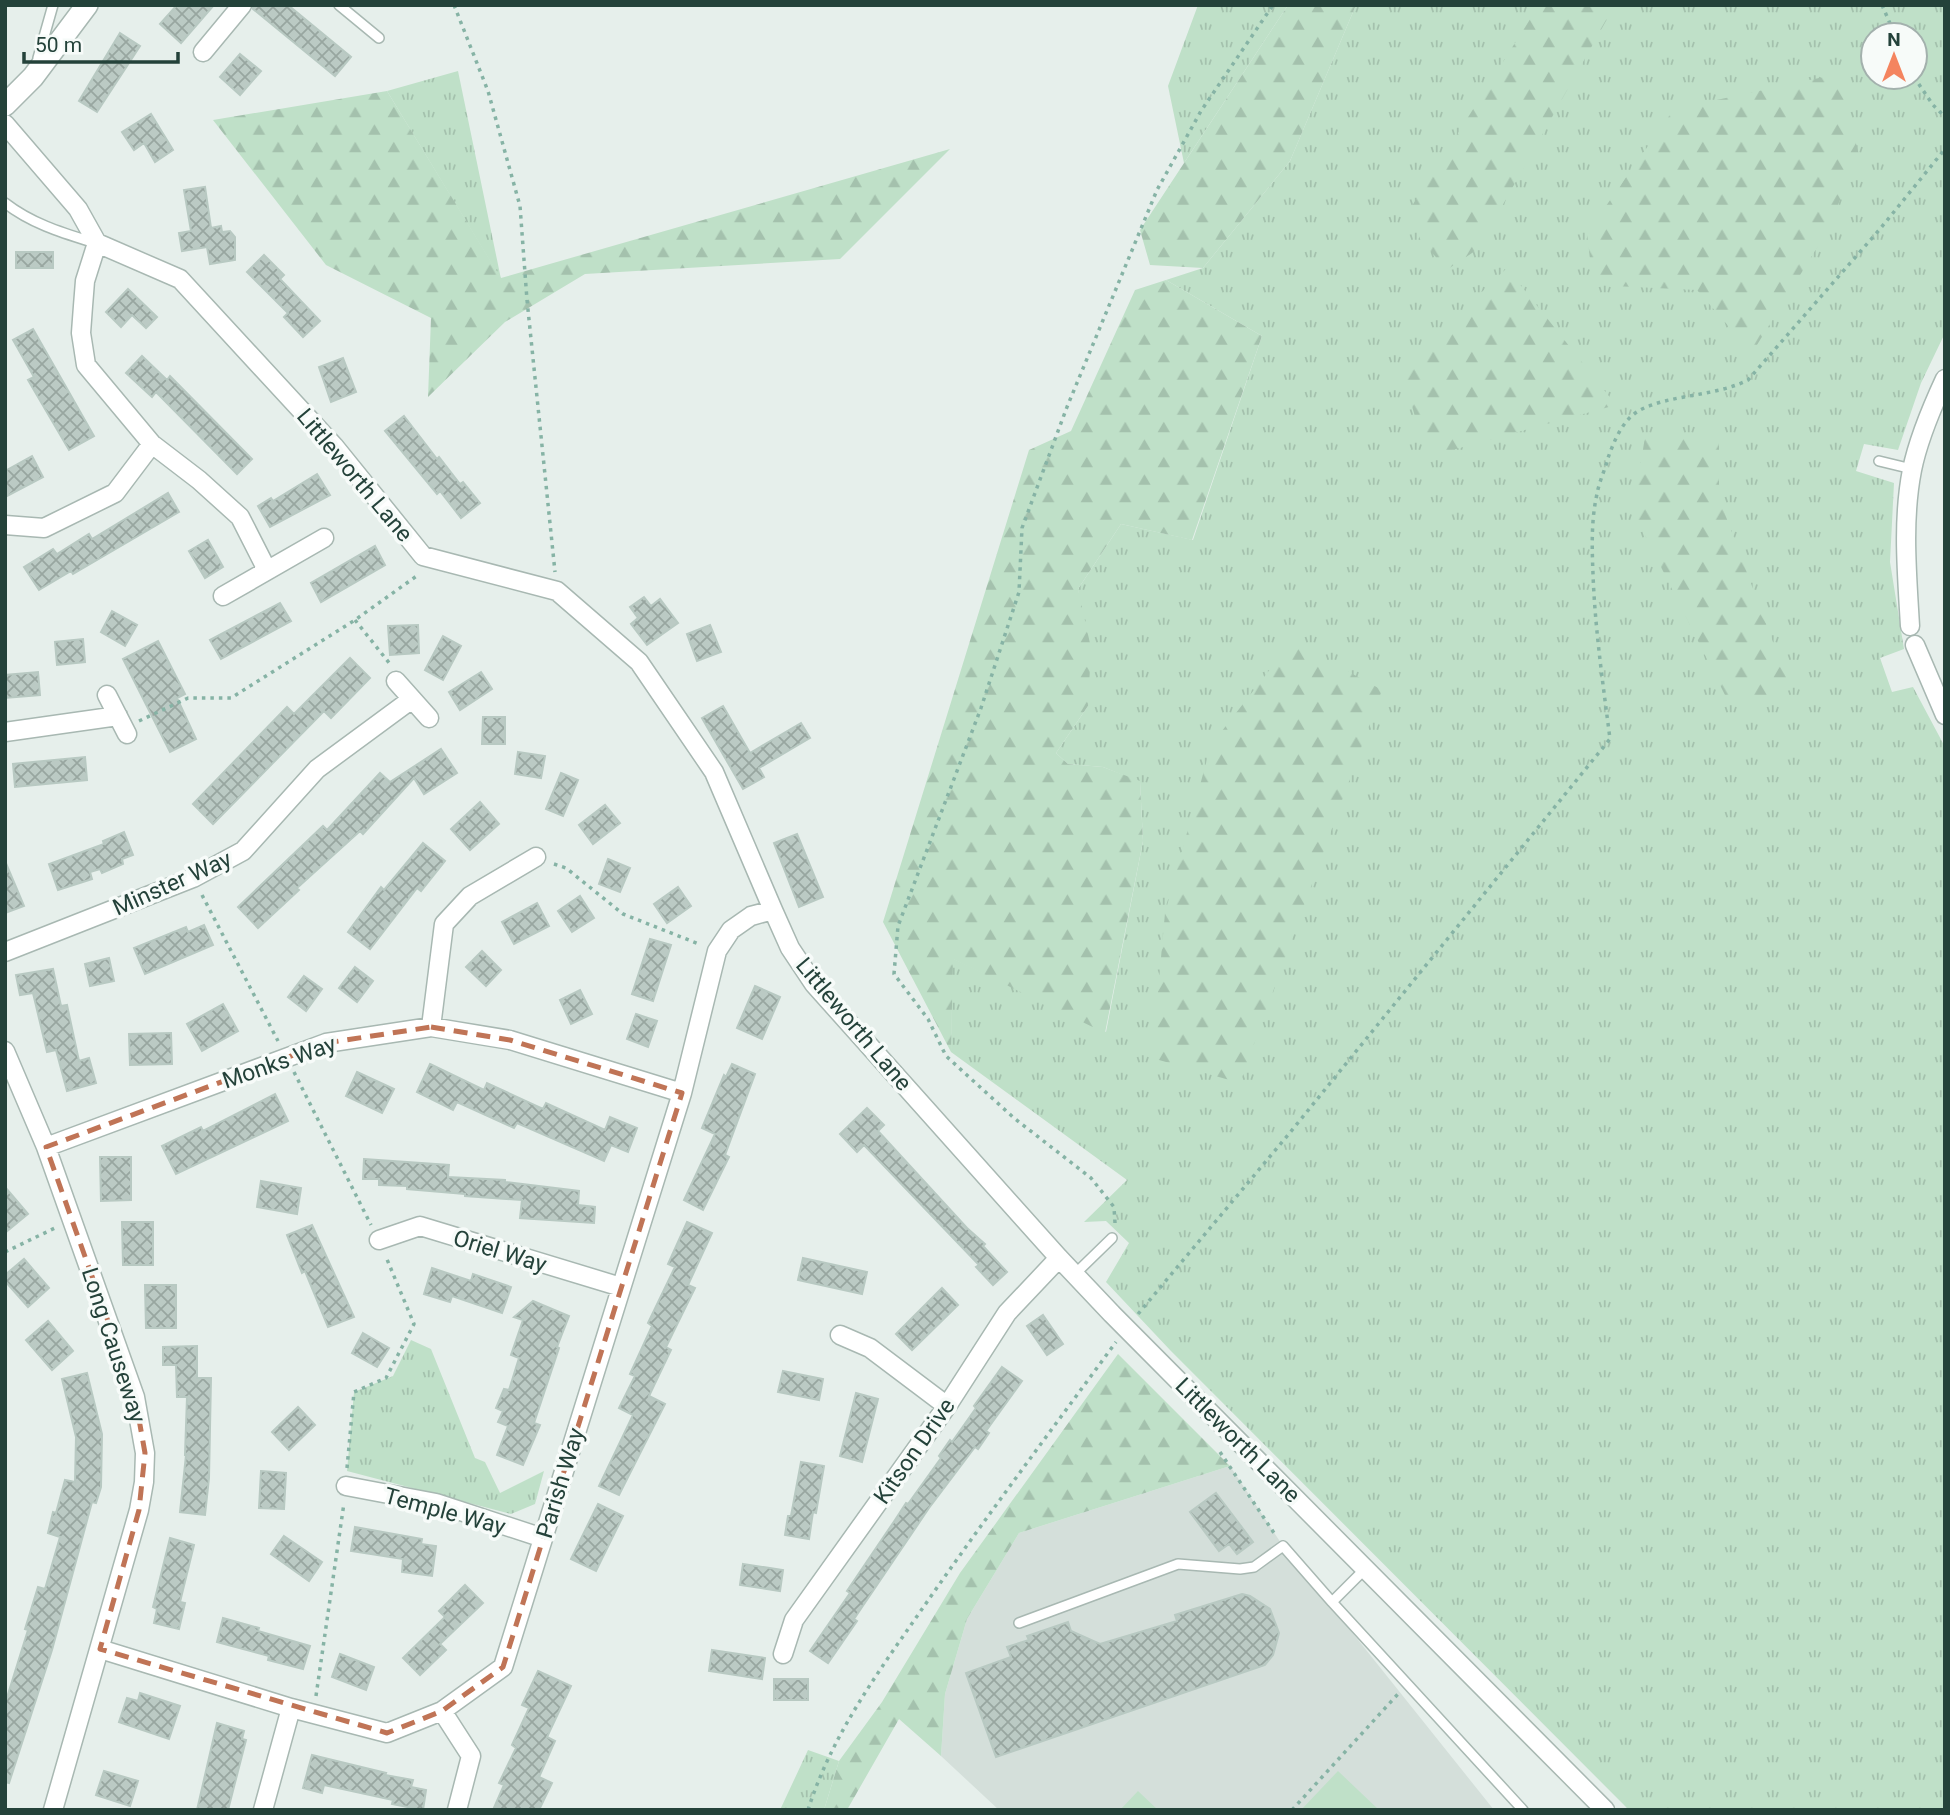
<svg xmlns="http://www.w3.org/2000/svg" width="1950" height="1815" viewBox="0 0 1950 1815" font-family="Roboto,sans-serif">
	<style>
		.built { fill: #d4dfda }
		.grass { fill: url(#grass-tufts); fill-rule: evenodd }
		.forest { fill: url(#forest-firs) }
		.garden { fill: #bfe0c8 }
		.building { fill: url(#building-cross-hatch); stroke: #b8c9c2; stroke-width: 2 }
		.lines { fill: none; stroke-linecap: round; stroke-linejoin: round }
		.service-casing { stroke: #a8b8b2; stroke-width: 12 }
		.minor-casing { stroke: #a8b8b2; stroke-width: 21 }
		.tertiary-casing { stroke: #a8b8b2; stroke-width: 24 }
		.path { stroke: #86b3a5; stroke-width: 3.5; stroke-dasharray: 3.5 5; stroke-linecap: butt }
		.service { stroke: #fff; stroke-width: 9 }
		.minor { stroke: #fff; stroke-width: 18 }
		.tertiary { stroke: #fff; stroke-width: 21 }
		.marked { fill: none; stroke: #c07456; stroke-width: 5; stroke-dasharray: 14 9; stroke-linejoin: round }
		.labels { text-anchor: middle; stroke-width: 7; stroke-linejoin: round; paint-order: stroke }
		.street-label { font-size: 23px; fill: #24423a; stroke: #f7fbf9 }
	</style>
	<defs>
		<pattern id="grass-tufts" width="24" height="20" patternUnits="userSpaceOnUse" patternTransform="scale(1.75)"><rect width="24" height="20" fill="#bfe0c8"/><path d="M3 7l-1-3M5 7V3M7 7l1-3M15 17l-1-3M17 17v-4M19 17l1-3" fill="none" stroke="#a4c1ad"/></pattern>
		<pattern id="forest-firs" width="22" height="20" patternUnits="userSpaceOnUse" patternTransform="scale(1.75)"><rect width="22" height="20" fill="#bfe0c8"/><path d="M5 1l3.5 6h-7zM16 11l3.5 6h-7z" fill="#a4c1ad"/></pattern>
		<pattern id="building-cross-hatch" width="8" height="8" patternUnits="userSpaceOnUse" patternTransform="scale(1.75)"><rect width="8" height="8" fill="#bbcac4"/><path d="M0 0l8 8M0 8l8-8" fill="none" stroke="#98a6a0"/></pattern>
	</defs>
	<rect width="100%" height="100%" fill="#e6efeb"/>
	<path class="built" d="M1230,1466L1283,1546L1494,1810H999L941,1756L945,1694L967,1619L1019,1533Z"/>
	<path class="grass" d="M1198,5H1288L1184,163L1168,86Z
		M1356,5H1945V333L1921,383L1898,450L1864,444L1856,471L1894,483L1890,562L1904,649L1880,658L1892,692L1913,687L1945,747V1810H1629L1170,1350L1106,1282L1129,1243L1106,1221L1084,1222L1127,1180L951,1052L952,958L1106,1032L1143,841L1140,782L1103,767L1068,764L1056,753L1088,706L1078,589L1121,524L1193,540L1262,336L1166,280L1203,268L1290,161ZM1873,35H1915V77H1873Z
		M458,71L501,279L387,91Z
		M411,1340L431,1349L475,1458L485,1462L500,1493L544,1471L535,1504L511,1514L347,1471L354,1392L393,1376Z
		M808,1750L839,1761L824,1810H780Z"/>
	<path class="forest" d="M1288,5H1356L1290,161L1203,268L1150,265L1140,230Z
		M1539,5H1615L1478,249L1448,269L1421,242L1410,209Z
		M1838,74L1859,155L1826,233L1752,353L1697,290L1593,285L1587,233L1674,109Z
		M387,91L501,278L950,149L840,259L585,274L505,322L428,397L431,318L326,265L213,120Z
		M1507,268L1616,405L1427,457L1401,369Z
		M1166,280L1262,336L1192,540L1121,524L1078,589L1091,648L1088,706L1056,753L1068,764L1103,767L1140,781L1143,841L1105,1033L953,959L951,1052L883,922L1029,450L1071,431L1135,290Z
		M1645,437L1719,440V498L1791,690L1729,703L1633,511Z
		M1292,641L1382,690L1240,1083L1152,1058L1165,913L1211,745Z
		M1118,1354L1230,1466L1019,1533L967,1619L945,1694L941,1756L899,1719L847,1810H824L839,1761L882,1702L960,1573Z"/>
	<path class="garden" d="M1338,1771L1379,1810H1301Z
		M1138,1791L1158,1810H1120Z"/>
	<path class="building" d="M177,5H214L181,43L160,24Z
		M253,5H288L351,57L335,76L253,9Z
		M120,33L140,46L97,112L79,101Z
		M240,54L261,71L240,95L220,77Z
		M151,114L173,150L155,162L144,143L134,150L122,132Z
		M205,187L211,228L221,226L222,232L230,231L235,237V260L210,264L207,247L182,251L179,233L191,231L184,190Z
		M16,252H53V268H16Z
		M264,255L284,275L280,279L320,321L303,337L284,317L288,313L247,272Z
		M128,289L157,317L146,328L132,315L121,327L106,312Z
		M33,329L94,436L69,450L28,380L34,377L13,340Z
		M142,356L167,380L170,376L252,459L237,474L156,392L152,397L126,373Z
		M343,358L356,392L331,402L319,367Z
		M404,416L437,459L439,457L460,484L463,482L480,503L461,518L440,491L437,494L385,431Z
		M32,456L43,477L5,497V471Z
		M317,474L330,495L270,527L258,506L271,498L273,501Z
		M168,493L179,512L73,574L71,571L39,590L24,567L53,549L57,554L89,534L92,539Z
		M208,540L223,567L205,578L189,551Z
		M375,546L385,565L321,602L311,583Z
		M644,597L651,606L660,599L678,623L647,645L631,624L638,618L630,607Z
		M280,603L291,621L221,659L210,640Z
		M112,611L137,625L125,646L101,632Z
		M418,625L419,653L390,655L388,626Z
		M710,625L721,652L697,661L687,634Z
		M443,636L461,646L443,680L425,670Z
		M83,639L85,662L57,665L55,642Z
		M158,641L185,694L177,698L196,739L170,752L123,659Z
		M350,658L370,678L331,718L324,711L213,824L193,804L287,707L294,714Z
		M38,672L40,695L5,698V675Z
		M481,672L492,689L460,710L449,692Z
		M723,706L750,753L801,723L810,738L759,768L764,777L743,789L702,718Z
		M483,717H505V744H482Z
		M441,749L457,773L424,794L414,778L363,834L360,831L297,888L299,890L258,928L238,907L323,826L327,830L380,773L390,782Z
		M518,752L545,756L541,778L515,774Z
		M85,757L87,780L15,787L13,764Z
		M561,773L578,780L563,816L546,809Z
		M480,802L499,824L470,850L451,829Z
		M605,805L620,823L593,844L579,825Z
		M124,832L133,855L122,859L123,864L102,873L100,869L90,872L92,879L58,890L49,864L104,844L103,841Z
		M797,834L823,897L799,907L774,843Z
		M423,843L445,861L421,891L417,888L370,949L348,932L381,887L384,890Z
		M608,859L630,868L620,892L599,884Z
		M5,861L24,906L5,913Z
		M678,887L691,906L667,923L654,904Z
		M580,896L594,918L572,932L558,911Z
		M537,903L549,926L514,944L502,922Z
		M204,925L213,945L145,974L134,948L186,927L188,932Z
		M650,939L671,945L653,1001L632,994Z
		M482,951L501,970L486,986L466,967Z
		M109,958L114,981L90,986L85,964Z
		M355,967L373,981L357,1002L339,988Z
		M53,969L61,1006L67,1005L79,1061L89,1058L96,1083L67,1091L56,1050L47,1052L33,993L20,995L16,975Z
		M304,976L322,989L306,1011L288,997Z
		M755,986L780,997L762,1039L737,1028Z
		M580,990L592,1014L571,1024L560,1000Z
		M223,1004L238,1031L202,1051L187,1024Z
		M636,1014L657,1021L648,1047L627,1039Z
		M171,1033L172,1064L130,1065L129,1034Z
		M430,1064L484,1090L487,1083L543,1109L546,1103L605,1130L610,1117L637,1128L628,1152L611,1145L604,1161L517,1123L514,1128L457,1102L453,1110L417,1092Z
		M732,1064L755,1074L725,1155L729,1157L703,1210L684,1200L715,1134L702,1128L724,1075L726,1077Z
		M357,1072L394,1089L382,1113L346,1096Z
		M275,1094L288,1121L176,1174L162,1146L201,1127L203,1131Z
		M867,1108L884,1125L878,1131L967,1228L985,1244L983,1246L1007,1272L993,1285L976,1267L979,1265L864,1145L857,1152L840,1134Z
		M100,1157H131V1200L101,1201Z
		M364,1159L449,1165L448,1177L505,1180V1182L579,1191L578,1205L595,1207L594,1223L520,1218L522,1200L465,1196V1194L407,1189V1186L379,1185V1179H363Z
		M261,1181L301,1188L297,1214L257,1207Z
		M5,1187L28,1214L5,1233Z
		M122,1222H153V1265H123Z
		M687,1222L712,1233L688,1285L695,1288L666,1347L671,1350L649,1396L665,1404L619,1495L599,1486L633,1415L619,1408L635,1376L630,1374L652,1326L648,1323L675,1267L668,1264Z
		M312,1225L354,1317L328,1327L305,1271L302,1273L287,1235Z
		M803,1258L867,1272L862,1294L798,1280Z
		M24,1259L49,1288L28,1307L5,1281V1275Z
		M432,1268L471,1281L473,1274L511,1287L502,1313L452,1296L450,1302L424,1294Z
		M145,1285H176V1328H146Z
		M942,1288L958,1305L912,1350L896,1334Z
		M533,1301L569,1316L557,1347L559,1348L534,1423L540,1425L523,1465L497,1455L508,1426L498,1422L503,1411L496,1408L504,1389L509,1390L519,1358L511,1355L523,1320L514,1317Z
		M1043,1315L1063,1344L1047,1355L1027,1326Z
		M48,1321L73,1351L52,1370L26,1340Z
		M363,1333L389,1348L377,1367L352,1353Z
		M197,1346V1378H211L209,1478L205,1515L180,1512L186,1455H185L187,1397H177L176,1365H163V1347Z
		M1002,1367L1022,1381L986,1431L989,1433L978,1449L975,1447L929,1508L854,1619L857,1621L828,1663L810,1651L850,1593L847,1591L895,1520L906,1503L908,1504L941,1458L939,1456L950,1440L952,1442L976,1408L974,1406Z
		M783,1371L823,1379L819,1400L778,1392Z
		M87,1373L102,1434L101,1487L96,1503L92,1502L52,1650L9,1783L5,1782V1704L28,1630L25,1629L38,1587L45,1589L60,1537L48,1533L53,1512L56,1513L65,1480L75,1482L76,1437L62,1379Z
		M856,1393L878,1399L862,1462L840,1456Z
		M298,1407L315,1425L289,1450L272,1432Z
		M801,1462L824,1466L816,1513L813,1512L809,1539L785,1535L788,1516H791Z
		M261,1471L286,1473L284,1509L259,1508Z
		M1216,1493L1253,1542L1237,1554L1229,1544L1219,1551L1190,1512Z
		M598,1504L623,1516L596,1571L571,1559Z
		M355,1527L422,1539L421,1544L436,1546L432,1576L402,1572L403,1559L351,1551Z
		M284,1536L322,1562L309,1581L271,1554Z
		M170,1538L194,1545L180,1602L185,1603L179,1629L154,1623L157,1609L153,1607Z
		M743,1564L783,1570L780,1591L740,1585Z
		M465,1585L483,1603L440,1644L446,1650L420,1675L403,1658L445,1617L439,1611Z
		M1242,1594L1250,1596L1270,1609L1279,1633L1273,1655L1265,1665L996,1757L966,1673L1011,1657L1007,1647L1029,1640L1027,1636L1068,1622L1071,1631L1100,1644L1177,1621L1175,1615Z
		M223,1618L259,1628L258,1631L310,1646L303,1669L268,1660L269,1656L217,1642Z
		M712,1650L765,1658L762,1679L709,1671Z
		M340,1654L374,1667L366,1690L332,1677Z
		M538,1671L571,1686L547,1737L555,1741L539,1777L552,1783L539,1810H493L504,1785L499,1783L516,1748L512,1745L529,1708L522,1705Z
		M774,1679H808V1700H774Z
		M140,1693L180,1706L169,1739L119,1722L127,1698L138,1701Z
		M217,1723L244,1731L242,1739L246,1740L228,1810H197Z
		M312,1755L386,1773L385,1775L413,1780L411,1787L426,1790L423,1810L392,1804L393,1800L324,1785L322,1793L303,1788Z
		M104,1771L138,1781L130,1806L96,1795Z"/>
	<g class="lines">
		<g class="service-casing">
			<path id="service" d="M339,5L379,38
				M38,58L53,5
				M5,203C32,224 63,233 95,243
				M1879,461L1912,469
				M1075,1274L1112,1238
				M1332,1602L1523,1810
				M1019,1623L1178,1564L1240,1569L1254,1567L1283,1546L1332,1602L1366,1568"/>
		</g>
		<g class="minor-casing">
			<path id="minor" d="M203,52L242,5
				M5,124L78,209L97,243L180,279L334,446L423,556L557,591L639,662L714,772L773,910L790,948L814,984L1059,1258L1112,1314L1605,1810
				M97,243L85,281L83,306L81,333L86,365L152,444L199,480L240,517L267,570
				M5,525L44,528L115,493L152,444
				M223,596L324,538
				M1910,626C1907,574 1902,521 1912,470C1918,440 1932,407 1945,379
				M1915,645L1945,715
				M396,681L429,718
				M107,695L127,734
				M5,732L118,716
				M5,952L193,878L243,851L317,769L412,699
				M431,1027L444,924L470,896L536,857
				M5,1051L46,1147L135,1397L145,1453L144,1482L139,1510L53,1810
				M46,1147L326,1043L431,1027L510,1040L682,1093
				M379,1240L420,1226L621,1287
				M840,1335L870,1348L947,1406
				M346,1486L436,1503L543,1538
				M100,1649L291,1708L387,1733L442,1711L503,1667L682,1093L717,951L731,930L751,916L773,910
				M783,1654L794,1620L947,1406L1007,1313L1059,1258
				M442,1711L471,1756L457,1810
				M263,1810L291,1708"/>
		</g>
		<g class="tertiary-casing">
			<path id="tertiary" d="M5,105L33,77L87,5"/>
		</g>
		<path class="path" d="M454,5L488,91L520,206L527,300L555,572
			M1882,5L1895,35
			M1914,77L1933,105L1945,117
			M355,620L390,664
			M139,721L188,698H231L355,620L418,575
			M554,864L566,868L623,914L699,944
			M202,895L278,1041
			M294,1072L371,1225
			M1115,1223L1114,1207L1091,1178L1014,1118L946,1056L928,1019L894,974L898,926L981,708L1019,592L1022,528L1067,407L1157,190L1201,111L1273,5
			M5,1252L57,1227
			M1138,1314L1288,1135L1610,739C1603,684 1595,629 1593,574C1592,548 1591,520 1597,494C1599,482 1605,470 1608,458C1614,441 1623,419 1640,410C1671,394 1714,397 1748,380L1880,229L1945,149
			M1220,1452L1276,1536
			M347,1468L354,1392L386,1378L414,1324L386,1257
			M316,1696L344,1503
			M808,1810C831,1737 876,1675 920,1612C983,1521 1050,1432 1116,1342
			M1292,1810L1398,1694"/>
		<use href="#service" class="service"/>
		<use href="#minor" class="minor"/>
		<use href="#tertiary" class="tertiary"/>
	</g>
	<path class="marked" d="M431,1027L510,1040L682,1093L503,1667L442,1711L387,1733L100,1649L139,1510L145,1453L135,1397L46,1147L326,1043Z"/>
	<g class="labels">
		<g class="street-label">
			<text transform="translate(355 475) rotate(50)" y="8">Littleworth Lane</text>
			<text transform="translate(172 883) rotate(-24)" y="8">Minster Way</text>
			<text transform="translate(854 1024) rotate(50)" y="8">Littleworth Lane</text>
			<text transform="translate(279 1062) rotate(-19)" y="8">Monks Way</text>
			<text transform="translate(500 1251) rotate(17)" y="8">Oriel Way</text>
			<text transform="translate(114 1345) rotate(72)" y="8">Long Causeway</text>
			<text transform="translate(1238 1440) rotate(45)" y="8">Littleworth Lane</text>
			<text transform="translate(914 1451) rotate(-55)" y="8">Kitson Drive</text>
			<text transform="translate(560 1483) rotate(-73)" y="8">Parish Way</text>
			<text transform="translate(445 1511) rotate(15)" y="8">Temple Way</text>
		</g>
	</g>
	<rect width="1950" height="1815" fill="none" stroke="#24423a" stroke-width="14"/>
	<g transform="translate(1894 56)"><circle r="33" fill="#f7fbf9" stroke="#a3b1ad" stroke-width="2"/>
	<path d="M0-5L12 26L0 18L-12 26Z" fill="#f4845f"/>
	<text y="-10" font-size="19" font-weight="bold" text-anchor="middle" fill="#24423a">N</text>
	</g>
	<path d="M24 52v10h154v-10" fill="none" stroke="#24423a" stroke-width="3.5"/>
	<text x="35" y="52" font-size="21" fill="#24423a" stroke="#f7fbf9" stroke-width="5" paint-order="stroke">50 m</text>
</svg>
